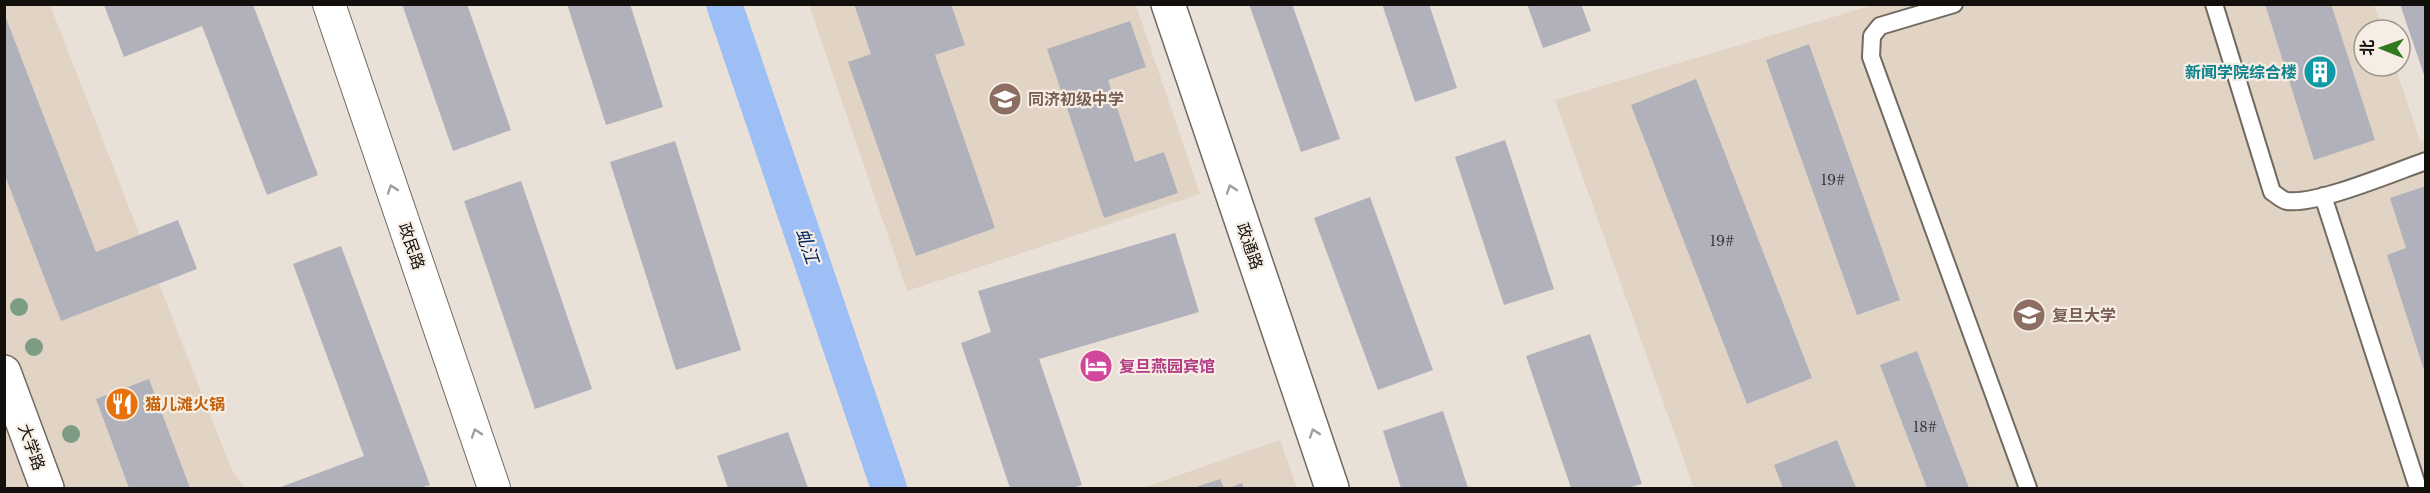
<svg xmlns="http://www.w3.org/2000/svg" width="2430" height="493" viewBox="0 0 2430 493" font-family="'Libre Baskerville','Noto Sans SC',serif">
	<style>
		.built { fill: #e2d4c4 }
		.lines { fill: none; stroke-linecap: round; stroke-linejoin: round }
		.canal { stroke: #9dbff5; stroke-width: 36 }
		.building { fill: #b1b1bc }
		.lane-casing { stroke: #716a61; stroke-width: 20 }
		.street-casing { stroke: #716a61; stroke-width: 34 }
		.secondary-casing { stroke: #716a61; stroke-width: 36 }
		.lane { stroke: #fff; stroke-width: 16 }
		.street { stroke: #fff; stroke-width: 32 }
		.secondary { stroke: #fff; stroke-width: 33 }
		.tree { fill: #7c9d84 }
		.oneway { stroke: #a09f9e }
		.labels { text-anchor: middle; stroke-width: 4.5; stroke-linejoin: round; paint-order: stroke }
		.number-label { font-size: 14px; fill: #3a3838 }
		.culture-label { font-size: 16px; font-weight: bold; fill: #0d838f; stroke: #f6eee4; text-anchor: end }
		.education-label { font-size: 16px; font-weight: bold; fill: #785e54; stroke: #f6eee4; text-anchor: start }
		.street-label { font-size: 16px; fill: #120f0c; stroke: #f6eee4 }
		.hotel-label { font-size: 16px; font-weight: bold; fill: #b23c85; stroke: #f6eee4; text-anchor: start }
		.food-label { font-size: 16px; font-weight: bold; fill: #c56008; stroke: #f6eee4; text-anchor: start }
		.water-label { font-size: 18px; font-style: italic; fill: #012663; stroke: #f6eee4 }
	</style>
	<rect width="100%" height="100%" fill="#e9e0d7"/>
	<path class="built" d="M4,5H50L231,468L245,488H5Z
		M809,5H1136L1200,194L907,291Z
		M1873,5H2374L2383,30H2364V66H2395L2420,141L2425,140V488H1694L1555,100Z
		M1280,440L1297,488H1142Z"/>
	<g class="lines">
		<path class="canal" d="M724,4L889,488"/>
	</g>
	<path class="building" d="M402,4H467L511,130L453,151Z
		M567,4H630L663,107L606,125Z
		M854,4H951L965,45L935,55L995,228L916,256L848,62L871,54Z
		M1249,4H1292L1340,139L1301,152Z
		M1382,4H1429L1457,88L1415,102Z
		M1527,4H1581L1591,31L1543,48Z
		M2265,4H2331L2375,140L2314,160Z
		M2400,4H2426V78H2425Z
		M104,5H253L318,175L267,195L202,26L124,57Z
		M4,13L96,252L178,220L197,269L61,321L4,173Z
		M1130,21L1146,67L1108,80L1135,162L1164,152L1178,193L1104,218L1047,49Z
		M1809,44L1900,300L1857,315L1766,60Z
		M1696,79L1812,378L1747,404L1631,105Z
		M1505,140L1554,289L1504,305L1455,157Z
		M675,141L741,350L676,370L610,162Z
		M521,181L592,389L535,409L464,201Z
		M2426,186V373H2425L2387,255L2406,248L2390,198Z
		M1370,197L1433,370L1378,390L1314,218Z
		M1175,233L1199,312L1039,359L1082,485L1071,488H1010L961,343L991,332L978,291Z
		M341,246L430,485L419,488H278L364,456L293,264Z
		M1590,334L1642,484L1627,488H1571L1526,356Z
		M1917,351L1969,488H1927L1880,365Z
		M149,379L190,488H129L96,399Z
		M1443,411L1468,488H1401L1383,431Z
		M788,432L808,488H728L717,456Z
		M1837,440L1856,488H1783L1774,465Z
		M1220,479L1224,488H1193Z
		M1242,483L1244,488H1229Z"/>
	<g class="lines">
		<g class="lane-casing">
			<path id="lane" d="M1954,4L1880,26L1872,36L1871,57L2028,488
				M2214,4L2272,192C2277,195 2282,200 2287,201C2317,205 2394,172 2426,161
				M2323,196L2418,488"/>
		</g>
		<g class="street-casing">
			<path id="street" d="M329,4L494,488"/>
		</g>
		<g class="secondary-casing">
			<path id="secondary" d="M1168,4L1332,488
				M4,372L47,488"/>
		</g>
		<use href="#lane" class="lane"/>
		<use href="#street" class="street"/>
		<use href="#secondary" class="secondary"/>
	</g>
	<g class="tree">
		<circle cx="19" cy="307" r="9"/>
		<circle cx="34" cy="347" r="9"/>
		<circle cx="71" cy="434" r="9"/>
	</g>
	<defs><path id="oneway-chevron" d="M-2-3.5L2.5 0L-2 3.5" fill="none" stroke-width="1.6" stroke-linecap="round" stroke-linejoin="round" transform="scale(1.5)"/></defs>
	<g class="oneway">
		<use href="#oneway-chevron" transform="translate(392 189) rotate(-109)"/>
		<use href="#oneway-chevron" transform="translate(1231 189) rotate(-109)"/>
		<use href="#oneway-chevron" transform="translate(476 433) rotate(-109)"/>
		<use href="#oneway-chevron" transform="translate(1314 433) rotate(-109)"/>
	</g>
	<defs>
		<g id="building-disc" transform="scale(1.725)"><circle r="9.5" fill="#0f9aa8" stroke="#f6eee4"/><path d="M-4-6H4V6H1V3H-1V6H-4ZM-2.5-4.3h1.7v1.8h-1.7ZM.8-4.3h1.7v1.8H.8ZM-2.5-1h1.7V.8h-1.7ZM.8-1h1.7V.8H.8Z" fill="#fff"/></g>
		<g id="school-disc" transform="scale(1.725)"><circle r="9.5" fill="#8d6e63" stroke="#f6eee4"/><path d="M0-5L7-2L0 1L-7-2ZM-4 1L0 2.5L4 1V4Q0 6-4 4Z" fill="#fff"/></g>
		<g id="university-disc" transform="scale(1.725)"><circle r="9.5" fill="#8d6e63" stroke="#f6eee4"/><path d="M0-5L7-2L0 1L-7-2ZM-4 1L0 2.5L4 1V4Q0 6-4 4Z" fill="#fff"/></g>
		<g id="hotel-disc" transform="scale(1.725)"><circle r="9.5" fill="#d1479c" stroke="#f6eee4"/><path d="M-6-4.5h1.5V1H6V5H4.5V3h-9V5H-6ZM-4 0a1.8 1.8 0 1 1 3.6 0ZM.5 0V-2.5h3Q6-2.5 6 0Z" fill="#fff"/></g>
		<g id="restaurant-disc" transform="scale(1.725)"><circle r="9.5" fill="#e8710a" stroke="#f6eee4"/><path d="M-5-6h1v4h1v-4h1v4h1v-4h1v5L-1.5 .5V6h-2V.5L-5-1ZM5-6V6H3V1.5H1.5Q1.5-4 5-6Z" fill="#fff"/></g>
	</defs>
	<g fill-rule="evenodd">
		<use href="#building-disc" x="2320" y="72"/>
		<use href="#school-disc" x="1005" y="99"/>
		<use href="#university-disc" x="2029" y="315"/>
		<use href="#hotel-disc" x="1096" y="366"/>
		<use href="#restaurant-disc" x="122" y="404"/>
	</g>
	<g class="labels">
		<g class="number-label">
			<text x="1833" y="185">19#</text>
			<text x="1722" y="246">19#</text>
			<text x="1925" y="432">18#</text>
		</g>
		<g class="culture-label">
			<text x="2297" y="78">新闻学院综合楼</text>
		</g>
		<g class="education-label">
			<text x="1028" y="105">同济初级中学</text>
			<text x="2052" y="321">复旦大学</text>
		</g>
		<g class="street-label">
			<text transform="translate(412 246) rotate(71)" y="6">政民路</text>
			<text transform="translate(1250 246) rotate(71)" y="6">政通路</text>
			<text transform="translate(32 447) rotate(70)" y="6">大学路</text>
		</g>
		<g class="hotel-label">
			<text x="1119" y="372">复旦燕园宾馆</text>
		</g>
		<g class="food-label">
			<text x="145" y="410">猫儿滩火锅</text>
		</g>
		<g class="water-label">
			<text transform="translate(807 246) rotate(71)" y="6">虬江</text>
		</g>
	</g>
	<rect width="2430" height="493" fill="none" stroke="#120f0c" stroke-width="12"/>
	<g transform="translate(2382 48) rotate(271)"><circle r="28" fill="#f6eee4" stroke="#9b958e" stroke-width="1.5"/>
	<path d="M0-4.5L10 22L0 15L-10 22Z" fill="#2f791f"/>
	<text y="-9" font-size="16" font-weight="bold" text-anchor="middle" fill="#120f0c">北</text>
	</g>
</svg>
